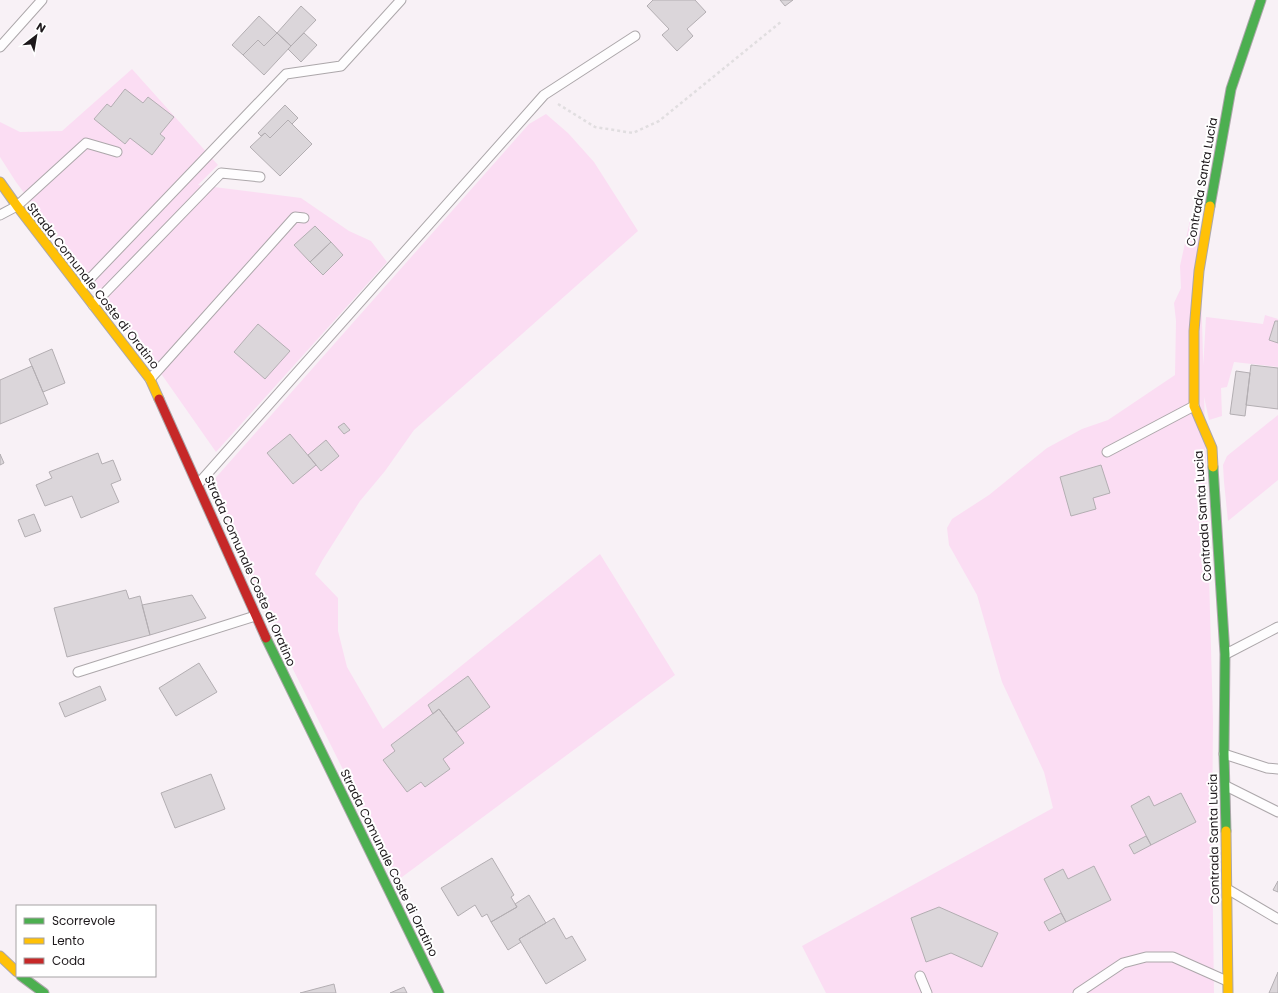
<svg xmlns="http://www.w3.org/2000/svg" width="1278" height="993" viewBox="0 0 1278 993" font-family="Poppins,sans-serif">
	<style>
		.green { fill: #fbddf3 }
		.building { fill: #dbd6da; stroke: #b3aeb2 }
		.lines { fill: none; stroke-linecap: round; stroke-linejoin: round }
		.lane-casing { stroke: #aca7aa; stroke-width: 11 }
		.fast-casing { stroke: #aca7aa; stroke-width: 11 }
		.slow-casing { stroke: #aca7aa; stroke-width: 11 }
		.jam-casing { stroke: #aca7aa; stroke-width: 11 }
		.path { stroke: #e1dee0; stroke-width: 2.5; stroke-dasharray: 3 3; stroke-linecap: butt }
		.lane { stroke: #fefdfe; stroke-width: 9 }
		.fast { stroke: #4caf50; stroke-width: 9 }
		.slow { stroke: #ffc107; stroke-width: 9 }
		.jam { stroke: #c62828; stroke-width: 9 }
		.labels { text-anchor: middle; stroke-width: 4; stroke-linejoin: round; paint-order: stroke }
		.street-label { font-size: 12px; fill: #1d181b; stroke: #fff }
	</style>
	<rect width="100%" height="100%" fill="#f8f1f6"/>
	<path class="green" d="M132,69L218,165L198,185L301,198L349,231L371,241L387,262L216,452L162,375L79,268L16,182L0,157V122L20,132L62,131Z
		M546,114L568,133L594,162L638,231L414,430L385,471L360,501L322,561L315,574L338,598V631L347,667L383,729L600,554L675,675L398,880L271,625L211,483L529,124Z
		M1199,211L1213,721L1212,846L1214,993H826L802,946L1053,808L1044,772L1002,682L977,595L949,545L947,528L952,519L989,495L1047,448L1082,429L1108,420L1175,375L1176,321L1174,303L1181,288L1180,266L1191,216Z
		M1265,315L1278,319V367L1234,362L1227,387L1221,388L1222,416L1209,420L1202,387L1206,317L1263,324Z
		M1278,415V480L1228,521L1224,482L1223,465L1227,456Z"/>
	<path class="building" d="M653,0H695L706,12L687,29L693,36L677,51L662,35L669,29L647,6Z
		M780,0H793L785,6Z
		M301,6L316,20L291,46L277,33Z
		M259,16L277,33L264,46L258,40L243,55L232,45Z
		M277,33L291,46L264,75L243,55L258,40L264,46Z
		M304,33L317,45L301,62L288,49Z
		M125,89L143,103L148,97L174,117L160,134L165,138L152,155L130,138L125,144L94,119L107,104L111,107Z
		M285,105L298,118L292,124L288,120L270,138L265,133L261,136L258,133Z
		M288,120L312,144L280,176L250,147L265,133L270,138Z
		M315,226L331,242L310,262L294,245Z
		M331,242L343,255L323,275L310,262Z
		M1275,321H1278V343L1269,340Z
		M258,324L290,351L265,379L234,352Z
		M52,349L65,383L43,392L29,359Z
		M1251,365L1278,368V409L1246,405Z
		M32,366L48,404L0,424V380Z
		M1236,371L1250,373L1245,416L1230,414Z
		M344,423L350,430L344,434L338,427Z
		M290,434L316,465L293,484L267,453Z
		M326,440L339,456L321,471L308,455Z
		M98,453L102,464L113,460L121,480L111,484L119,502L81,518L72,496L45,506L36,485L52,478L49,472Z
		M0,454L4,463L0,465Z
		M1101,465L1110,493L1093,498L1096,509L1071,516L1060,477Z
		M34,514L41,531L25,537L18,520Z
		M126,590L129,599L140,596L150,635L67,657L54,608Z
		M192,595L206,618L150,635L142,605Z
		M199,663L217,692L176,716L159,688Z
		M468,676L490,707L456,732L439,709L433,714L428,705Z
		M100,686L106,700L65,717L59,703Z
		M439,709L464,743L443,759L450,769L425,787L421,782L407,792L383,760L395,751L391,745Z
		M211,774L225,809L175,828L161,793Z
		M1181,793L1196,822L1151,845L1131,806L1149,796L1154,806Z
		M1146,836L1151,845L1134,854L1129,845Z
		M492,858L514,895L511,897L517,907L491,922L487,914L482,917L475,905L458,916L441,888Z
		M1094,866L1111,900L1066,922L1044,879L1063,869L1068,879Z
		M1278,881V892L1273,890Z
		M529,895L546,923L519,939L521,942L508,950L491,922L517,907L515,904Z
		M939,907L998,933L982,967L951,953L926,962L911,918Z
		M1061,913L1066,922L1049,931L1044,922Z
		M554,918L566,939L572,936L586,960L546,984L519,939Z
		M1278,972V993H1269Z
		M334,984L336,993H300Z
		M404,987L407,993H390Z"/>
	<g class="lines">
		<g class="lane-casing">
			<path id="lane" d="M0,47L42,0
				M0,215L17,206L86,143L117,152
				M81,288L286,74L341,66L401,0
				M93,305L221,173L260,177
				M150,379L295,217L304,218
				M1107,452L1194,406
				M199,483L544,95L635,36
				M1226,654L1278,627
				M78,672L255,616
				M1224,754L1267,768L1278,769
				M1226,786L1278,812
				M1229,890L1278,919
				M920,976L927,993
				M1078,993L1123,963L1146,957H1173L1227,981"/>
		</g>
		<g class="fast-casing">
			<path id="fast" d="M1210,206L1231,89L1261,0
				M1213,467L1225,654L1224,754L1226,831
				M266,638L439,993
				M21,976L44,993"/>
		</g>
		<g class="slow-casing">
			<path id="slow" d="M0,182L17,206L150,379L159,399
				M1210,206L1199,271L1194,331V406L1212,448L1213,467
				M1226,831L1228,993
				M0,956L17,972"/>
		</g>
		<g class="jam-casing">
			<path id="jam" d="M159,399L266,638"/>
		</g>
		<path class="path" d="M558,104L595,127L633,133L659,121L782,21"/>
		<use href="#lane" class="lane"/>
		<use href="#fast" class="fast"/>
		<use href="#slow" class="slow"/>
		<use href="#jam" class="jam"/>
	</g>
	<g class="labels">
		<g class="street-label">
			<text transform="translate(1202 182) rotate(-80)" y="4">Contrada Santa Lucia</text>
			<text transform="translate(93 286) rotate(52)" y="4">Strada Comunale Coste di Oratino</text>
			<text transform="translate(1203 516) rotate(-94)" y="4">Contrada Santa Lucia</text>
			<text transform="translate(250 571) rotate(66)" y="4">Strada Comunale Coste di Oratino</text>
			<text transform="translate(1214 839) rotate(-91)" y="4">Contrada Santa Lucia</text>
			<text transform="translate(389 863) rotate(64)" y="4">Strada Comunale Coste di Oratino</text>
		</g>
	</g>
	<rect x="16" y="905" width="140" height="72" fill="#ffffff" stroke="#a5a3a4"/>
	<rect x="24" y="918" width="20" height="6" fill="#4caf50" stroke="#a5a3a4"/>
	<text x="52" y="925" font-size="12" fill="#1d181b">Scorrevole</text>
	<rect x="24" y="938" width="20" height="6" fill="#ffc107" stroke="#a5a3a4"/>
	<text x="52" y="945" font-size="12" fill="#1d181b">Lento</text>
	<rect x="24" y="958" width="20" height="6" fill="#c62828" stroke="#a5a3a4"/>
	<text x="52" y="965" font-size="12" fill="#1d181b">Coda</text>
	<g transform="translate(36 36) rotate(31)" stroke="#ffffff" stroke-width="3" paint-order="stroke">
	<path d="M0-3L7 15L0 10L-7 15Z" fill="#1d181b"/>
	<text y="-6" font-size="11" font-weight="bold" text-anchor="middle" fill="#1d181b">N</text>
	</g>
</svg>
